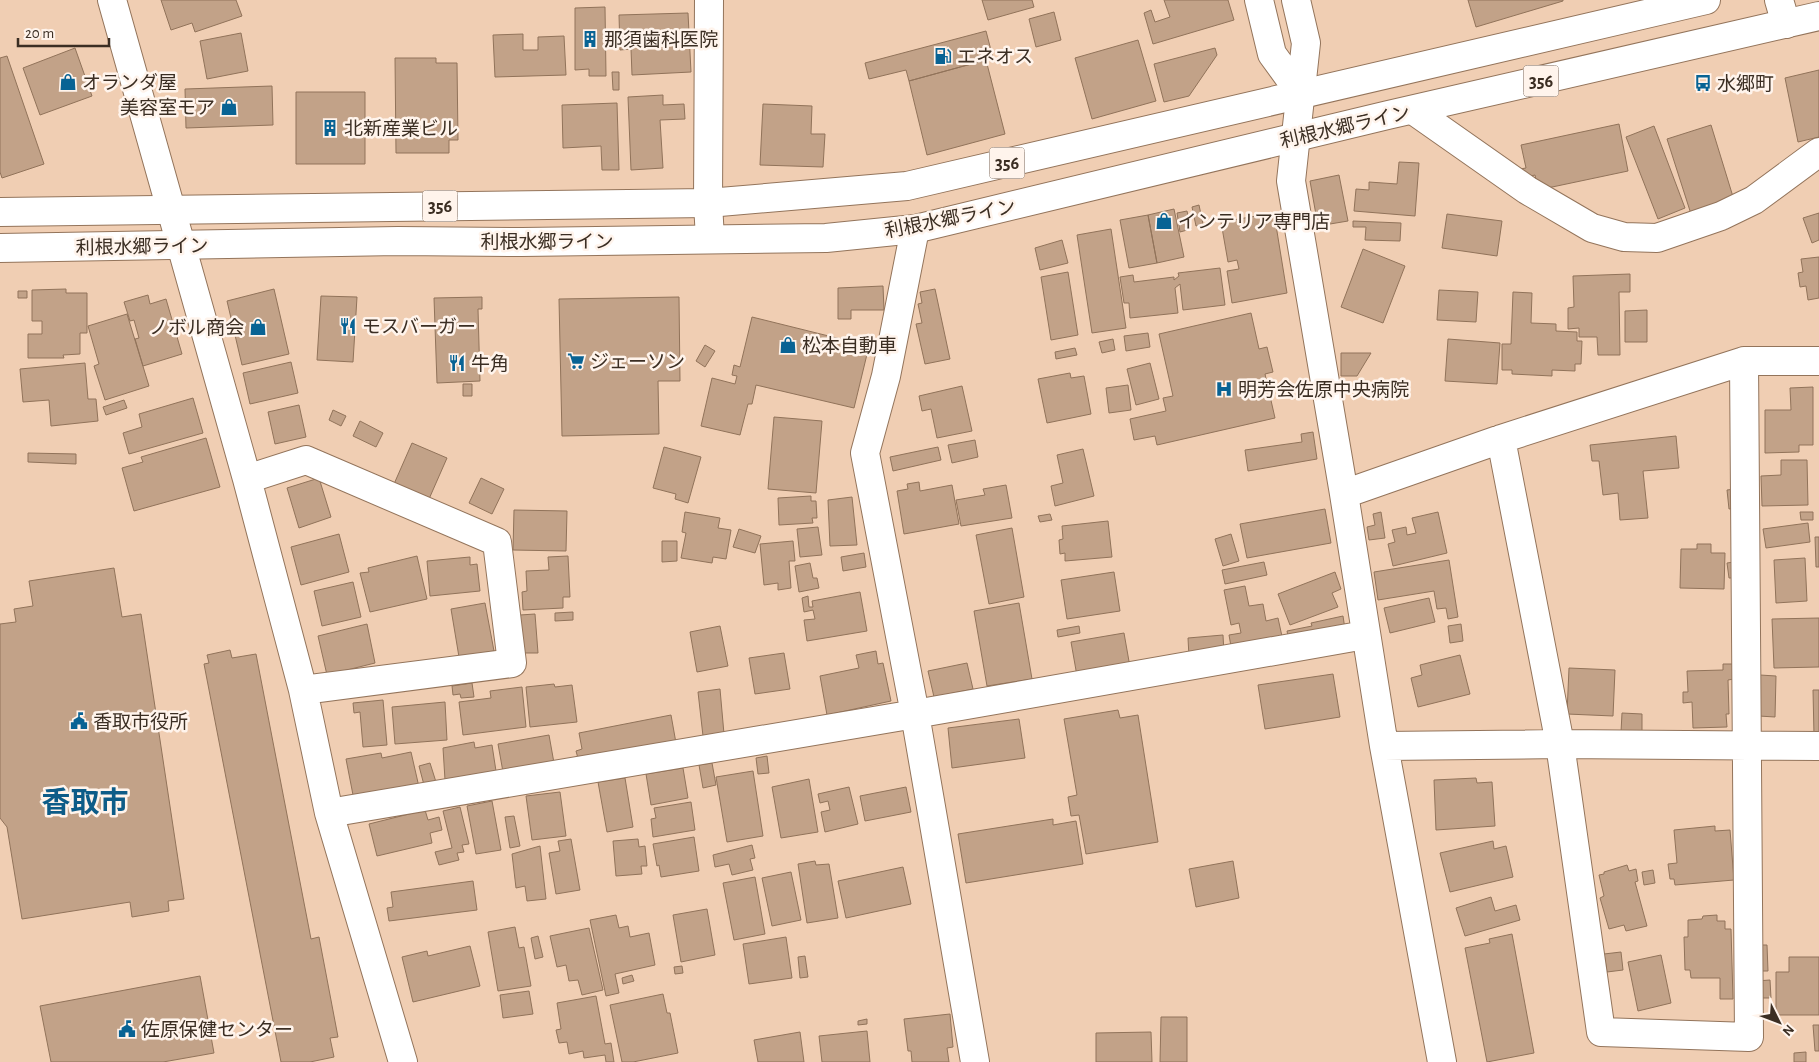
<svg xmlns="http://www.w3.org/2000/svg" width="1819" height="1062" viewBox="0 0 1819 1062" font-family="'Alegreya Sans','Noto Sans JP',sans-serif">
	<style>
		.building { fill: #c2a288; stroke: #91735a }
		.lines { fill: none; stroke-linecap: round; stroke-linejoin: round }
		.minor-casing { stroke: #93745b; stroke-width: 30 }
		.highway-casing { stroke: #93745b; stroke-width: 30 }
		.minor { stroke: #fff; stroke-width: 28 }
		.highway { stroke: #fff; stroke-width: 28 }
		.labels { text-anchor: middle; stroke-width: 5; stroke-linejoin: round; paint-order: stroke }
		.shield { fill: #fff4ec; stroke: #76695f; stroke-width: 1 }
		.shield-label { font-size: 18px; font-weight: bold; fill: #3b2e23 }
		.poi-label { font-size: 19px; fill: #3b2e23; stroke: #fff4ec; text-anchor: start }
		.street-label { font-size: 19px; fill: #3b2e23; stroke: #fff4ec }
		.town-label { font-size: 29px; font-weight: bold; fill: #0d5c88; stroke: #fff4ec }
	</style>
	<rect width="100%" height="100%" fill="#f0ceb3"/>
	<path class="building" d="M161,0H236L242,16L195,32L192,23L171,30Z
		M982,0H1032L1034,7L988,20Z
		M1164,0H1228L1234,20L1153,44L1144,13L1151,10L1155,22L1170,17Z
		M1468,0H1563V1L1476,27Z
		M605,7L606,76H589V69L575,70V8Z
		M1054,12L1061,40L1036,47L1029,19Z
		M688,13L691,72L632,75L631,49L620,50L619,15Z
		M986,31L993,58L909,81L906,70L869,79L865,63Z
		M241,33L248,71L207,79L200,41Z
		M523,34V50H538V37L564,36L566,75L495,77L493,35Z
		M1138,40L1156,101L1092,119L1075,58Z
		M75,48L92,96L40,115L23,68Z
		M1215,48L1217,55L1189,96L1164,102L1154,64Z
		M7,56L44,164L2,178L0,172V58Z
		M395,58H436V63H457L458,140H449V153H396Z
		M986,60L1005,134L927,155L909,81Z
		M1819,70V137L1798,142L1785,78Z
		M612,72H619V90H613Z
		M272,86L273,125L186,128L185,89Z
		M296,92H365V164H296Z
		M663,95V105L684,104L685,119L660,120L663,168L631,170L628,97Z
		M617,103L619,170H602L601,146L563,148L562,105Z
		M763,104L812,106L811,134H825L823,167L760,165Z
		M1619,124L1628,171L1538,190L1535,175L1522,178L1520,169L1526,168L1521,145Z
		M1711,125L1734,200L1691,214L1667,139Z
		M1654,126L1685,208L1658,219L1626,137Z
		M1399,162L1419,163L1415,216L1354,211L1356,189L1369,190V182L1397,184Z
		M1339,175L1348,221L1318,226L1310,181Z
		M1199,205L1203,224L1196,226L1192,207Z
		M1174,209L1184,257L1157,263L1148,215Z
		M1187,211L1191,229L1180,232L1177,213Z
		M1274,213L1287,293L1232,303L1227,271L1239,269L1237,260L1228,262L1221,222Z
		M1819,213V240L1812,243L1803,218Z
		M1447,214L1502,221L1497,256L1442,248Z
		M1148,215L1157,263L1129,268L1120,220Z
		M1353,221L1401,223L1400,241L1365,240L1366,227H1353Z
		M1111,229L1126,328L1092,333L1077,235Z
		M1062,240L1068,263L1040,270L1035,248Z
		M1363,249L1405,266L1383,323L1341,307Z
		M1819,257V298L1808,300L1806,286L1800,287L1798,273L1803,272L1801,259Z
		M1220,268L1225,305L1183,310L1180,284L1175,288L1178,313L1130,318L1129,303H1124L1120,277L1133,275L1134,282L1174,277V280L1179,276L1178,273Z
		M1068,272L1078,335L1051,340L1041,277Z
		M1630,274V292H1619L1620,355H1598L1597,337H1579V328L1568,329V308L1574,307L1573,276Z
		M883,286L884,310H851V319H838V288Z
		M66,289V293H87V333H80V354L63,355L64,358H28V334H42V321H32V290Z
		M274,289L289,354L242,365L227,301Z
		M935,289L950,359L925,364L916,324L922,323L918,304L922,303L920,292Z
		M1439,290L1478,292L1476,322L1437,320Z
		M18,291H27V298H18Z
		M1513,292L1532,293L1531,323L1556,324V331L1577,332V341H1582L1581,364H1575V371L1552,370V376L1512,374V370H1502V344H1511Z
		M148,295L150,304L166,299L182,354L143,366L135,339L139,338L134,320L130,321L124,302Z
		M321,296L357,297L353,362L317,360Z
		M482,297V309H478L480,381L437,383L434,298Z
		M679,297L680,381H658L659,434L562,436L559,299Z
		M1647,310V342H1625V311Z
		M1251,313L1259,349L1267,347L1273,372L1265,374L1275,418L1157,445L1155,436L1134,440L1130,419L1166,411L1163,398L1173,396L1159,334Z
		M127,314L149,386L105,400L94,366L99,364L88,326Z
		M752,317L869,346L854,408L756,385L752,404H748L740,435L701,426L712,378L735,384L737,376L732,375L734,365L740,367Z
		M1148,333L1150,347L1126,351L1124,336Z
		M1113,339L1115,350L1102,353L1099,342Z
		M1448,339L1500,343L1497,384L1445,381Z
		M705,345L715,351L705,367L696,361Z
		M1075,348L1077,355L1056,359L1055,352Z
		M1341,353H1371L1357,376H1341Z
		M291,362L298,393L250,404L243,373Z
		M85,363L88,399H96L98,421L51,426L49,400L23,402L20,369Z
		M1150,363L1159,399L1136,405L1127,369Z
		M1070,373L1071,378L1084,376L1091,414L1047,423L1038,379Z
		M463,384H472V396H463Z
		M1128,385L1131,410L1109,413L1106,388Z
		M962,386L972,431L937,438L931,409L922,411L919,396Z
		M1813,387V445H1799V452L1765,453V410H1791L1790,388Z
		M193,398L203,433L129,454L123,433L142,427L139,414Z
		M124,400L127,408L106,415L103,407Z
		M299,405L306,437L275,444L268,412Z
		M333,410L346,416L341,426L329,420Z
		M774,417L822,421L816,493L768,489Z
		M360,421L383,433L376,447L353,436Z
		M1313,432L1317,459L1248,471L1245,450L1302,442L1301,434Z
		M1676,436L1679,468L1643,471L1648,518L1620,520L1618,493L1603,495L1599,461H1592L1590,445Z
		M206,438L220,487L134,511L122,468L143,462L141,457Z
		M975,440L978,457L952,463L948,445Z
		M412,443L447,458L429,499L394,484Z
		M664,447L701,457L688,503L675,499L676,494L653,488Z
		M938,447L941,460L893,471L890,457Z
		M1083,449L1094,496L1055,506L1051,486L1063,483L1057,455Z
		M28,453L76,454V464L28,462Z
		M1781,460H1807L1808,505L1762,506L1761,476L1781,475Z
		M319,478L331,517L299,528L287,488Z
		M481,478L504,489L492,514L469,503Z
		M919,482L920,491L952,485L959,524L904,534L897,491L908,489L907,484Z
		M1006,485L1012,518L961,526L956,500L985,495L983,489Z
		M1735,489L1737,508L1729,509L1727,490Z
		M811,496V501H816L817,518H812L813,523L779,525L778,498Z
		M852,497L857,545L830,546L828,500Z
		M1325,509L1331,543L1247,558L1240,524Z
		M514,510L567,511L566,551L513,550Z
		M685,512L720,518L718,528L731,530L726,559L713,557L712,563L681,558L686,533L682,532Z
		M1381,512L1385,538L1369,540L1367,527L1375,525L1373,514Z
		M1438,512L1447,553L1393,566L1388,544L1395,542L1392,530L1406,527L1407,535L1416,533L1412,518Z
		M1800,512H1813V520H1801Z
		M1050,514L1052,520L1040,522L1038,516Z
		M1108,521L1112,557L1065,561V553L1060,554L1059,540L1063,539L1062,526Z
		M1808,523L1810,542L1766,548L1763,529Z
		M818,527L822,555L800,557L797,529Z
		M1012,528L1024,597L989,604L976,535Z
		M739,529L761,536L755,553L733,547Z
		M339,534L349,572L301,585L291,547Z
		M1231,534L1239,561L1223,566L1215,539Z
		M1815,537H1819V567H1816Z
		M662,541H677V561L662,562Z
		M793,541L795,561H789L791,588L778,590V583L764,585L760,544Z
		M1697,544H1711V553H1725L1724,589L1680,588L1681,549H1697Z
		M864,553L866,567L843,571L841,557Z
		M417,556L427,599L370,612L360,573L369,572L368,568Z
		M568,556L570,597H563V608L523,610L522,592L527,591L526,571L549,570L548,557Z
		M470,557V565L477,564L480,591L430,596L427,561Z
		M1805,558L1807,601L1776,603L1774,560Z
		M1449,560L1458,617L1448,619L1446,608L1437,609L1434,591L1378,600L1374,572Z
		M1264,562L1267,575L1225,584L1222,570Z
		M1734,562L1736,578H1729L1727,563Z
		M810,563L813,578H817L819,588L799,592L795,566Z
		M114,568L122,617L141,614L184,899L168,901L169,911L132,917L130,902L22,919L7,827L0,818V624L16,622L14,609L33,606L29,581Z
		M1114,572L1120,611L1067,619L1061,580Z
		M1335,572L1341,589L1332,593L1338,607L1290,625L1278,594Z
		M353,582L361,617L322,626L314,591Z
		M1245,586L1249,606L1263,604L1266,621L1278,618L1283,641L1232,652L1229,635L1241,633L1239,623L1231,625L1224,590Z
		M860,592L867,631L807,641L804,620L815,619L813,610L804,612L802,598L808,596L809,607H813L812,601Z
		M1429,598L1435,622L1390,633L1384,608Z
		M485,603L494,651L459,657L451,609Z
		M1019,603L1032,679L987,686L974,611Z
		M573,612V620L555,621V613Z
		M535,614L538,653H523L520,615Z
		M1343,616L1345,629L1289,641L1287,631L1312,626L1311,623Z
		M1819,618V667L1774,668L1772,619Z
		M367,624L375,663L327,675L318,636Z
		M1461,624L1463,641L1450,643L1448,626Z
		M720,626L728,666L697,672L690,632Z
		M1079,626L1080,633L1058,637L1057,630Z
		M1124,633L1130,667L1077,676L1071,642Z
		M1223,635L1224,654L1189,657L1188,638Z
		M230,650L232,658L256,654L311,939L319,937L338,1037L330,1038L334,1057L310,1062H281L204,664L209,663L207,655Z
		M876,651L878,664L883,663L891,701L827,715L820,676L859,668L856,655Z
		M784,653L790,689L755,694L749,658Z
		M1460,655L1470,694L1418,707L1411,678L1422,675L1420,665Z
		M967,663L973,689L934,697L928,671Z
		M1723,664H1733L1734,679L1728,680L1729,714H1726L1727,727L1693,728L1692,702L1683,703V692H1688L1687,671L1723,670Z
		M1569,668L1615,670L1613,716L1567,714Z
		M1333,674L1340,717L1265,729L1258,685Z
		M1760,675L1776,676L1775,717L1759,716Z
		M472,683L474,697L461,698L460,694L453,695L452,686Z
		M554,684L555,687L572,685L577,722L530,727L526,687Z
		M522,687L526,727L463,735L459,702L491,698L490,691Z
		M720,689L724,734L703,736L698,692Z
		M1813,690H1819V736H1814Z
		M383,700L387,745L363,747L360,712L354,713L353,703Z
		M445,702L447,740L395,744L392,707Z
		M1118,710L1120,718L1138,715L1158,842L1086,854L1079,815L1071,816L1068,797L1077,795L1064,719Z
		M1622,713L1642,714V733L1621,732Z
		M671,715L676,743L579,762L576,751L582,749L579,733Z
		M1019,719L1025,758L952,768L948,728Z
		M549,735L554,763L503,772L498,744Z
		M474,742L475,748L492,745L496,771L445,780L443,748Z
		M411,752L419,787L354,800L346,759L381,753L382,758Z
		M767,756L769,773L758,774L756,758Z
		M430,763L436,782L424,785L419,766Z
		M712,763L716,785L703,788L699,765Z
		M683,768L688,798L651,805L646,774Z
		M753,771L763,836L727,842L716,777Z
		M625,778L633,827L607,832L598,782Z
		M1476,778L1477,783L1492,782L1495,826L1436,830L1434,780Z
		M809,779L818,832L781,838L772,787Z
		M849,787L858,824L825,832L821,812L830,810L828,801L820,803L818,794Z
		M906,787L911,812L865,821L860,796Z
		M560,792L566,836L532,840L526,796Z
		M492,801L501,850L476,854L467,806Z
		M691,802L695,830L653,837L651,819L656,818L654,808Z
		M460,807L469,844L462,845L464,852L457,853L459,860L439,865L435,852L452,848L443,811Z
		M425,810L428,820L439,817L442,830L430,833L432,843L377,856L369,824Z
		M514,816L520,846L510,848L505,817Z
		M1053,819V825L1076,821L1083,864L966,883L958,834Z
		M1715,826V831L1730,830L1734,880L1675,885L1674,879H1670L1668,864L1677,863L1674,830Z
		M694,837L699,871L661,877L659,865L657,866L653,844Z
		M571,839L580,890L556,894L549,853L560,851L558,841Z
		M638,839L639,847L645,846L647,866H641L642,874L616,876L613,841Z
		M1493,841L1494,849L1506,846L1513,877L1450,892L1440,853Z
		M752,845L755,858L750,859L753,870L732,875L729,864L715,867L713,855Z
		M540,846L546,899L527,901L525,886L516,888L512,854Z
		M815,861L816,865L829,864L838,918L807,923L798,864Z
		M1233,861L1239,898L1196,907L1189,869Z
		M1627,865L1629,871L1636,869L1638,881L1635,882L1647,926L1626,931L1624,925L1609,929L1600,898L1604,896L1599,875L1604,874V872Z
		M903,867L911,904L846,918L838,881Z
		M1653,870L1655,883L1644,885L1642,872Z
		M791,872L801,920L772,926L762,878Z
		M755,877L765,934L734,940L723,883Z
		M473,881L477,910L389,921L387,908L393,907L391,892Z
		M1491,897L1495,911L1516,905L1520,920L1465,936L1456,908Z
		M707,909L715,955L681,962L673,915Z
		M616,915L619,928L628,926L630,937L649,933L655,965L615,974L619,993L606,996L590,920Z
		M1717,915V921H1725V929H1731L1733,999H1720V978H1691L1690,970H1685L1684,937H1688V920L1702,919L1703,916Z
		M515,927L519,948L524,947L531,986L498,991L488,932Z
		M589,928L603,990L582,995L578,980L569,981L566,965L557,967L550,936Z
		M1512,934L1534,1053L1487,1062L1465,948L1490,943L1489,939Z
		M538,936L543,957L535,959L531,938Z
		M786,937L792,978L749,984L743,944Z
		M1758,945H1767L1768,971H1759Z
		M470,946L480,986L413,1002L402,957L427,951L428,956Z
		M1621,952L1623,970L1607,972L1604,954Z
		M1661,955L1671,1003L1638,1011L1628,962Z
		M805,956L808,977L800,978L798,957Z
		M1789,957H1819V1015H1776V972H1789Z
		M682,966L683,973L675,974L674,967Z
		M632,975L634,981L623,984L622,978Z
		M200,976L214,1053L163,1062H51L40,1006Z
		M1770,980L1771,998H1757L1756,981Z
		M529,991L533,1014L503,1018L500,995Z
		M663,994L667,1013H670L678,1053L633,1062H622L610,1005Z
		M596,996L605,1044L611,1043L614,1062H606L605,1055L584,1058L583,1051L569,1054L567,1042L559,1043L556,1030L561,1029L557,1003Z
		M950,1014L953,1047L947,1048L949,1062H912L911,1051H908L904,1019Z
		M1161,1017H1187V1062H1160Z
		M867,1019V1024L858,1025V1021Z
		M1813,1025H1819V1051H1815Z
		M867,1031L870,1062H822L819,1036Z
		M800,1032L804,1062H758L754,1040Z
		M1151,1032L1152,1062H1096V1033Z
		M1806,1052V1062H1794V1053Z"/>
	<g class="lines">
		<g class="minor-casing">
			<path id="minor" d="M112,0L247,479L303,690L329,813L403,1062
				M709,0L708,203L710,239
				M1259,0L1272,54L1301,94
				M1296,0L1306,43L1291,181L1344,494L1501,439L1744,361H1819
				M1779,0L1786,24
				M1413,110L1527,190L1592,228L1624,237L1657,238L1721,216L1754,200L1819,152
				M915,229L886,376L865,453L915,714L975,1062
				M1501,439L1560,744L1601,1032L1749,1037L1744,361
				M247,479L306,460L497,542L512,663L303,690
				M1344,494L1384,746L1442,1062
				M1384,746L1560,744L1819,746
				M329,813L915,714L1365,635"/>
		</g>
		<g class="highway-casing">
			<path id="highway" d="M0,212L708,203L907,186L1706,0
				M0,248L398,241L522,242L826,238L915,229L1388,115L1819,16"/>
		</g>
		<use href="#minor" class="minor"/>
		<use href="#highway" class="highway"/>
	</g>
	<defs>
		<g id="building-bare" transform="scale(1.35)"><path d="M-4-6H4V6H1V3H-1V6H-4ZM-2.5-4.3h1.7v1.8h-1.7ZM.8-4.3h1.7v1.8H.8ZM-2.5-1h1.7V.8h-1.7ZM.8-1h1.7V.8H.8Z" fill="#086394" stroke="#fff4ec" stroke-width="2.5" paint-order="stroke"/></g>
		<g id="fuel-bare" transform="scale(1.35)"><path d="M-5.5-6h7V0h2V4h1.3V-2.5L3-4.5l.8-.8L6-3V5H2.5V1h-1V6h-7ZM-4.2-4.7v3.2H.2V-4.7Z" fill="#086394" stroke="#fff4ec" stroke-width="2.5" paint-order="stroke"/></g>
		<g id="shop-bare" transform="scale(1.35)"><path d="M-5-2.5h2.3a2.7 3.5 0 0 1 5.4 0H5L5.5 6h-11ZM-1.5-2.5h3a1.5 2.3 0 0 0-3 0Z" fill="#086394" stroke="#fff4ec" stroke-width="2.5" paint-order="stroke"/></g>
		<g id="bus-bare" transform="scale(1.35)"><path d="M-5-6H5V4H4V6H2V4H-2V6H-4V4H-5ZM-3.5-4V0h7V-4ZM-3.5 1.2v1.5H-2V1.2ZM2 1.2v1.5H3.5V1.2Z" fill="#086394" stroke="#fff4ec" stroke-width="2.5" paint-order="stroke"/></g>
		<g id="restaurant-bare" transform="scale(1.35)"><path d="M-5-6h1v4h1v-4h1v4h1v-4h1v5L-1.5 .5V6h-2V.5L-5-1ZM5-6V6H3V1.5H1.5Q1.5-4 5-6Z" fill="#086394" stroke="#fff4ec" stroke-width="2.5" paint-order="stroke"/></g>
		<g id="supermarket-bare" transform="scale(1.35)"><path d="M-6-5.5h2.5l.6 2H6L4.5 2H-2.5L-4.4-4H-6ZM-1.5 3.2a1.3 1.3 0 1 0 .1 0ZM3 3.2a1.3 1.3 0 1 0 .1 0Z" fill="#086394" stroke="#fff4ec" stroke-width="2.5" paint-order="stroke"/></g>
		<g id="hospital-bare" transform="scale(1.35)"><path d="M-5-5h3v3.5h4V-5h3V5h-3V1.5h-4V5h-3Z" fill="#086394" stroke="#fff4ec" stroke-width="2.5" paint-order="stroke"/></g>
		<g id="civic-bare" transform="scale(1.35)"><path d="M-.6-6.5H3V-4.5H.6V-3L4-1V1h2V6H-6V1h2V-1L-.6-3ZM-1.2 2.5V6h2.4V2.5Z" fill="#086394" stroke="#fff4ec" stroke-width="2.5" paint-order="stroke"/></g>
	</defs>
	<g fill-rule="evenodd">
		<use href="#building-bare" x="590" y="39"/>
		<use href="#fuel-bare" x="943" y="56"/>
		<use href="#shop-bare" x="68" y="82"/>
		<use href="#bus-bare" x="1703" y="83"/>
		<use href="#shop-bare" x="229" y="107"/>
		<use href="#building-bare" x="330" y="128"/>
		<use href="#shop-bare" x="1164" y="221"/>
		<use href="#restaurant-bare" x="348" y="326"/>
		<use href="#shop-bare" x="258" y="327"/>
		<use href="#shop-bare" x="788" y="345"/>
		<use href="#supermarket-bare" x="576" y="361"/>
		<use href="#restaurant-bare" x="457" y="363"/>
		<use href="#hospital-bare" x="1224" y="389"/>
		<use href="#civic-bare" x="79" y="721"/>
		<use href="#civic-bare" x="127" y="1029"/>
	</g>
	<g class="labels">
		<g class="shield">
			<rect x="1523.5" y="65.5" width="35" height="31" rx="4"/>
			<rect x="989.5" y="147.5" width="35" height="31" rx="4"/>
			<rect x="422.5" y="190.5" width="35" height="31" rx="4"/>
		</g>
		<g class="shield-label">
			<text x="1541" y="87">356</text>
			<text x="1007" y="169">356</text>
			<text x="440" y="212">356</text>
		</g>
		<g class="poi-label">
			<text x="604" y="46">那須歯科医院</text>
			<text x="957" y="63">エネオス</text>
			<text x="82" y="89">オランダ屋</text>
			<text x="1717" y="90">水郷町</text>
			<text x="215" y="114" text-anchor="end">美容室モア</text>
			<text x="344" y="135">北新産業ビル</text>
			<text x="1178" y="228">インテリア専門店</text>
			<text x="362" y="333">モスバーガー</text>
			<text x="244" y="334" text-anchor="end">ノボル商会</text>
			<text x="802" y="352">松本自動車</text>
			<text x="590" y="368">ジェーソン</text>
			<text x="471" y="370">牛角</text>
			<text x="1238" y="396">明芳会佐原中央病院</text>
			<text x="93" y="728">香取市役所</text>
			<text x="141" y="1036">佐原保健センター</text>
		</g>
		<g class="street-label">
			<text transform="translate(1345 126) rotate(-13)" y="7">利根水郷ライン</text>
			<text transform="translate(950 218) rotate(-11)" y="7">利根水郷ライン</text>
			<text x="547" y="248">利根水郷ライン</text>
			<text transform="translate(142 246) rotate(-1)" y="7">利根水郷ライン</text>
		</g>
		<g class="town-label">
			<text x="85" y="812">香取市</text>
		</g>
	</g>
	<g transform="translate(1779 1022) rotate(132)" stroke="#fff4ec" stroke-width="4" paint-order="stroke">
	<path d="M0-4L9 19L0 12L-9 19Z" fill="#3b2e23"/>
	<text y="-8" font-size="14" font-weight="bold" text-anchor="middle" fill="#3b2e23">N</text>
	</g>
	<path d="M18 38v8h91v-8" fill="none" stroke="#3b2e23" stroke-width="2.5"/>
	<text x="25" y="38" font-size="15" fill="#3b2e23" stroke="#fff4ec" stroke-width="4" paint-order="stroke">20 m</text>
</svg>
